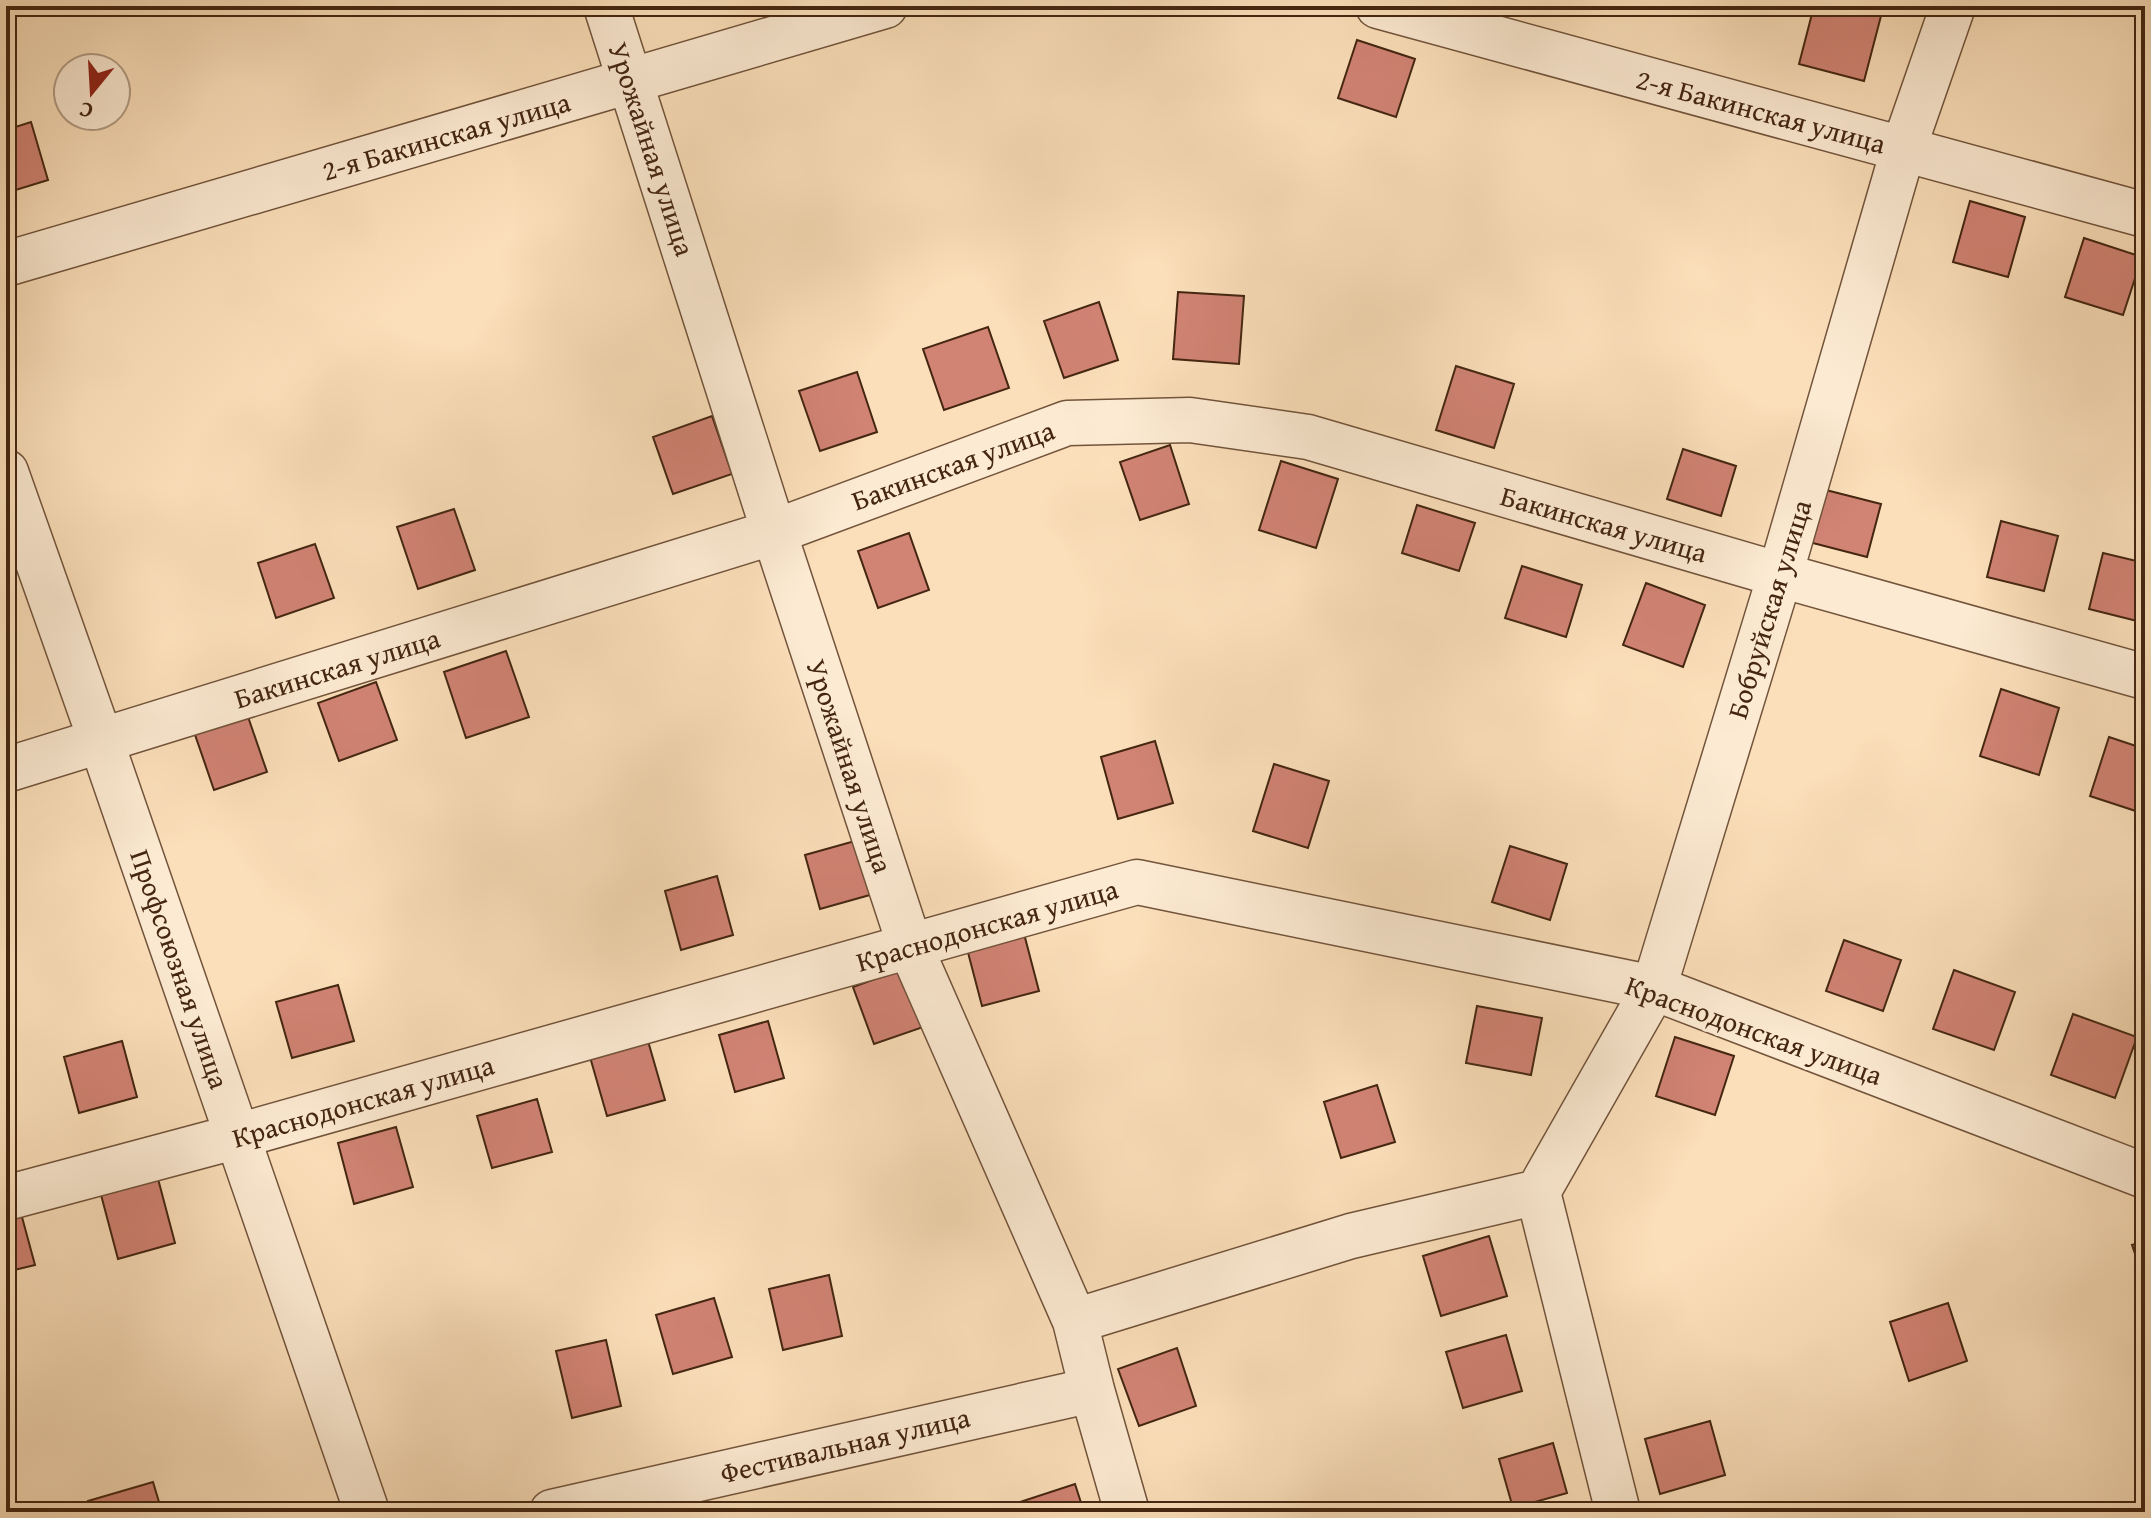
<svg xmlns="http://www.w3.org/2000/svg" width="2151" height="1518" viewBox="0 0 2151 1518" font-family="'Gentium Book Plus',serif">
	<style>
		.building { fill: #d18374; stroke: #442611; stroke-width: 2 }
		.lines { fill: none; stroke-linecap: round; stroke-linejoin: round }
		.minor-casing { stroke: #72543b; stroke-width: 47 }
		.minor { stroke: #fcead2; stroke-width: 44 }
		.labels { text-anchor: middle; stroke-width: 6; stroke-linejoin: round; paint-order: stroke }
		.street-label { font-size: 28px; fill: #442611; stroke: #fcead2 }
	</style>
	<rect width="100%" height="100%" fill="#fbdfba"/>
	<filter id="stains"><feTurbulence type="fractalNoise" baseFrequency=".0025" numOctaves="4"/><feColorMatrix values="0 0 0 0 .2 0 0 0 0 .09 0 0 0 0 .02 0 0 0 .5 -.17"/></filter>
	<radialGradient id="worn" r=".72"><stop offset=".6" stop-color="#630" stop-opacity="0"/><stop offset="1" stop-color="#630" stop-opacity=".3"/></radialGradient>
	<path class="building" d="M1814,6H1842L1881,16L1864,81L1799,64Z
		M1357,40L1415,59L1396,117L1338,98Z
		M31,122L48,180L6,193V130Z
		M1970,201L2025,217L2008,277L1953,262Z
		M2084,238L2142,257L2123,315L2065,297Z
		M1178,292L1244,296L1239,364L1173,359Z
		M1099,302L1118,360L1064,378L1044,321Z
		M988,327L1009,388L944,410L923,349Z
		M1456,366L1514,384L1494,448L1436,430Z
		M857,372L877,432L820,451L799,391Z
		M712,416L732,474L673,494L653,437Z
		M1170,445L1189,504L1140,520L1120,462Z
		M1683,449L1736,466L1721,516L1667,499Z
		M1281,461L1338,479L1316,548L1259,530Z
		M1822,489L1881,504L1867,557L1809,542Z
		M1417,505L1475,523L1459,571L1402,553Z
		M454,509L475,570L418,589L397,527Z
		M2001,521L2058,536L2044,591L1987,577Z
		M909,533L929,590L878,608L858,551Z
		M315,544L334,598L276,618L258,563Z
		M2103,553L2145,563V623L2089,609Z
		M1522,566L1582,585L1566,637L1505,618Z
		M1646,583L1705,605L1683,667L1623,645Z
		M506,651L529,717L466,738L444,672Z
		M376,682L397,740L339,761L318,703Z
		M2001,689L2059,708L2039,775L1980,756Z
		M244,705L267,772L214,790L191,723Z
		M2109,737L2145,749V814L2090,796Z
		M1155,741L1173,803L1118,819L1101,757Z
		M1274,764L1329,781L1308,848L1253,831Z
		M862,839L877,893L820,909L805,855Z
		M1510,846L1567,864L1550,920L1492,902Z
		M717,876L733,935L681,950L665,891Z
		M1022,926L1039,991L982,1006L965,941Z
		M1844,940L1901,960L1883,1011L1826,991Z
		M911,966L932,1024L874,1044L853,987Z
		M1954,970L2015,992L1994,1050L1933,1029Z
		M338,985L354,1041L292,1058L276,1002Z
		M1477,1006L1542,1018L1531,1075L1466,1063Z
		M2073,1014L2137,1037L2115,1098L2051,1075Z
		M768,1021L784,1078L735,1092L719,1035Z
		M1675,1037L1734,1056L1715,1115L1656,1096Z
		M122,1041L137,1097L79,1113L64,1057Z
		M648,1041L665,1100L607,1116L590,1057Z
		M1377,1085L1395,1142L1341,1158L1324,1102Z
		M537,1099L552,1152L492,1168L477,1116Z
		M396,1127L413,1187L354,1204L338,1143Z
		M157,1175L175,1243L118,1259L100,1191Z
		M19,1206L35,1265L6,1272V1209Z
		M1489,1236L1507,1296L1441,1316L1423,1256Z
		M2145,1241V1283L2132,1245Z
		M829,1275L842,1336L783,1350L769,1289Z
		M714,1298L732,1357L673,1374L656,1315Z
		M1948,1303L1967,1361L1909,1381L1890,1322Z
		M1506,1335L1522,1391L1463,1408L1446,1352Z
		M606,1340L621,1406L572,1418L556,1351Z
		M1177,1348L1196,1406L1139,1426L1118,1369Z
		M1710,1421L1725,1475L1660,1494L1645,1439Z
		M1553,1443L1567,1493L1513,1508L1499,1459Z
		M153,1482L162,1512H91L88,1501Z
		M1075,1484L1084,1512H1020L1017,1503Z
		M22,1503L25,1512H6V1508Z"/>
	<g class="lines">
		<g class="minor-casing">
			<path id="minor" d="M606,6L774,532L910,946L1075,1321L1092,1390L1127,1512
				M1378,6L2145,215
				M6,264L885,6
				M6,472L101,741L367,1512
				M6,770L774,532L1067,423L1190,420L1308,437L1780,575L2145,677
				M1538,1192L1654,988L1780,575L1903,150L1953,6
				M1538,1192L1618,1512
				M6,1198L238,1136L1137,882L1654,988L2145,1176
				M1075,1321L1351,1236L1538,1192
				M552,1512L1092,1390"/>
		</g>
		<use href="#minor" class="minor"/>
	</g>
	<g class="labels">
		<g class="street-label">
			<text transform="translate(1761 111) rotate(15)" y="10">2-я Бакинская улица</text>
			<text transform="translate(446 136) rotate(-16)" y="10">2-я Бакинская улица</text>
			<text transform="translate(652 149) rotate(72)" y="10">Урожайная улица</text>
			<text transform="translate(953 465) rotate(-20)" y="10">Бакинская улица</text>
			<text transform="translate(1604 524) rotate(16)" y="10">Бакинская улица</text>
			<text transform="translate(1769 609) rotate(-73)" y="10">Бобруйская улица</text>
			<text transform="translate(337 668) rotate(-17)" y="10">Бакинская улица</text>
			<text transform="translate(850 766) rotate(72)" y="10">Урожайная улица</text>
			<text transform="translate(987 925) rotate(-16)" y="10">Краснодонская улица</text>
			<text transform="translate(180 969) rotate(71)" y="10">Профсоюзная улица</text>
			<text transform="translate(1754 1030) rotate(20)" y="10">Краснодонская улица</text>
			<text transform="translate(363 1101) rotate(-16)" y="10">Краснодонская улица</text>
			<text transform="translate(845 1445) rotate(-13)" y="10">Фестивальная улица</text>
		</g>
	</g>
	<rect width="2151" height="1518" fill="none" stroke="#fbdfba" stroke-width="32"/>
	<rect x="8" y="8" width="2135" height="1502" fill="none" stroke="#442611" stroke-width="4"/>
	<rect x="16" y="16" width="2119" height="1486" fill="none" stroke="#442611" stroke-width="2"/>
	<g transform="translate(92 92) rotate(198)"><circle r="38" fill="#fcead2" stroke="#b29c85" stroke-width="2"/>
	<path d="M0-6L14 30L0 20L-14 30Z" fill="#8f2418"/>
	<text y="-12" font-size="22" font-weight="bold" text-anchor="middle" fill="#442611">С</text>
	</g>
	<rect width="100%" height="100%" filter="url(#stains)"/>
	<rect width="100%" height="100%" fill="url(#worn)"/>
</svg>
